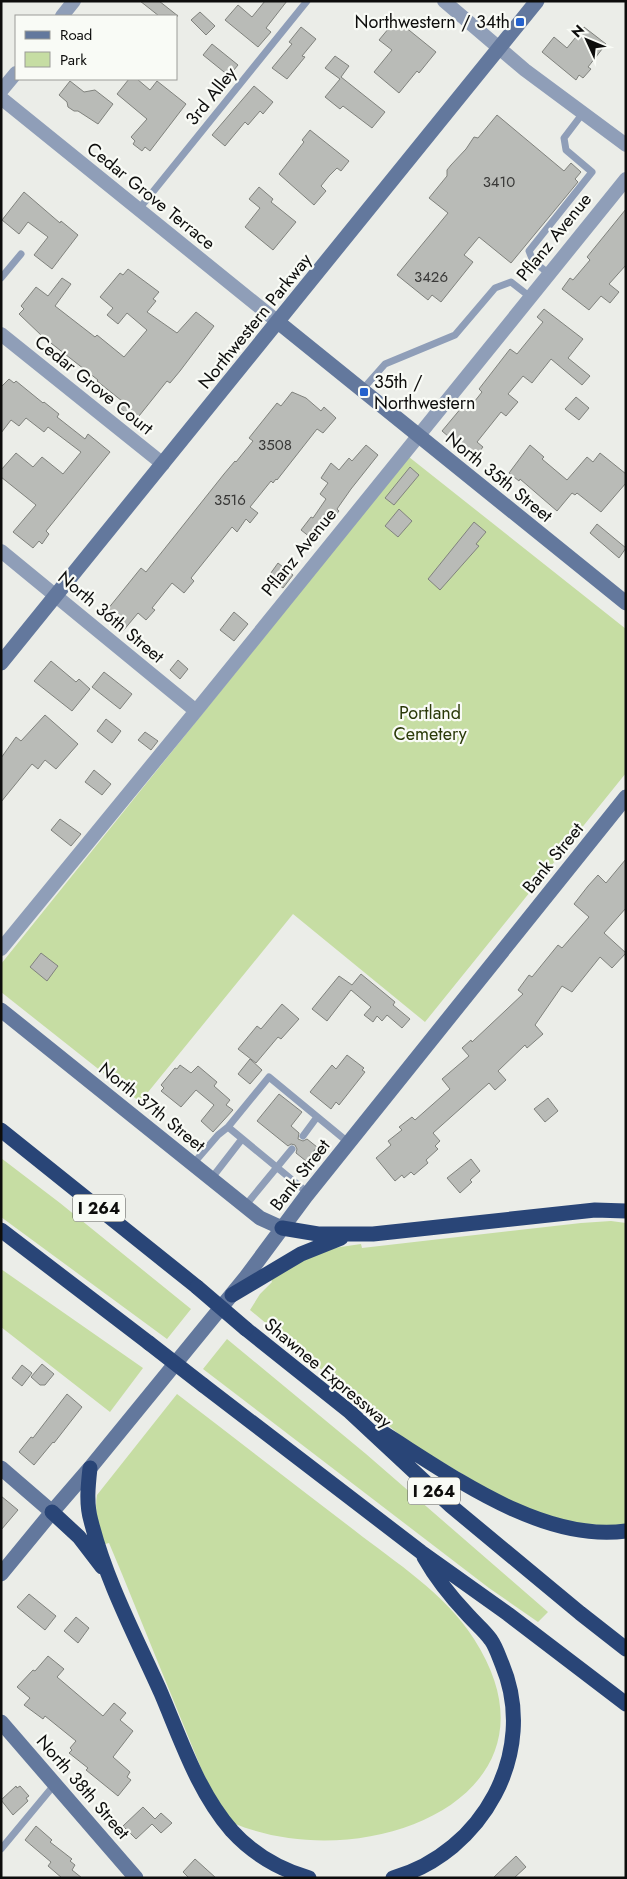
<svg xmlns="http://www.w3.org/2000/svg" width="627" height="1879" viewBox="0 0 627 1879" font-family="Jost,sans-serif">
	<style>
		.green { fill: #c6dda3 }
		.building { fill: #b9bbb7; stroke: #80827d }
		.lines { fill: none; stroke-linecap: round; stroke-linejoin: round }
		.lane { stroke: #8f9eb8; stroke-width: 7 }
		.street { stroke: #8f9eb8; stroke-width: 14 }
		.secondary { stroke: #63789d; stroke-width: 15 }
		.highway { stroke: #294577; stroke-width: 15 }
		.highway-bridge { stroke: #294577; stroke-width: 15 }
		.poi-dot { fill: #2461cd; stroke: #f9fbf6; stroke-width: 2 }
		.labels { text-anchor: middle; stroke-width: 4.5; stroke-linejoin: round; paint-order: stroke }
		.number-label { font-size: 15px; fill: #383837 }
		.shield { fill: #f9fbf6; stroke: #545452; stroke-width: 1 }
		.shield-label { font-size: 16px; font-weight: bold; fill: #0d0d0c }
		.poi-label { font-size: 18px; fill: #0d0d0c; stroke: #f9fbf6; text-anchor: end }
		.street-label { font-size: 18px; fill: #0d0d0c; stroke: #f9fbf6 }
		.park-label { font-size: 18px; fill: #2a3908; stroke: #f9fbf6 }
	</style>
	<rect width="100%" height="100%" fill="#ebede8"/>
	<path class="green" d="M409,457L626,629V773L425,1022L293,914L140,1102L1,992V964Z
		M1,1158L60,1203L191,1309L167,1339L1,1217Z
		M611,1221L626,1223V1524L609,1526L575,1523L516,1506L407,1441L250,1310L260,1294L272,1282L271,1279L283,1269L327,1249L361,1244L362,1248L581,1223Z
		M1,1269L143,1368L110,1412L1,1327Z
		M227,1339L366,1454L548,1612L538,1622L489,1588L203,1369Z
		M177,1394C236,1439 295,1485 354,1530C396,1563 445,1593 474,1639C575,1796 366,1879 233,1823C220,1809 212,1790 203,1773L122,1574L109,1543L105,1544C99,1528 94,1513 97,1495Z"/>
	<path class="building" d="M140,1H159L178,16H159Z
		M265,1H287L266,28L271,32L258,47L225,20L238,5L252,17Z
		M200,12L215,26L206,35L191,20Z
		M394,22L397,25L399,22L436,52L419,73L417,71L399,93L374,72L392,50L379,40Z
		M301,27L316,39L302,56L305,57L287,79L272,68L292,44L289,42Z
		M584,27L606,44L588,67L591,69L583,78L579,75L576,80L542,52L554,37L567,48Z
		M212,44L238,65L229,76L203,55Z
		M335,56L349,66L341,77L385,112L372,128L343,106L340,109L325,97L340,79L325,68Z
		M129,79H137L150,90L157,81L186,104L150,151L145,147L142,151L133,144L135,141L131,137L147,119L117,94Z
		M70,81L84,92L95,90L113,104L98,124L78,111H74L68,107L67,102L59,95Z
		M254,86L273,102L263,114L260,111L248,125L245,122L225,146L212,135Z
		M497,115L564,171L571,163L581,172L575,179L578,182L511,263L479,237L464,255L473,262L441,302L432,295L428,300L397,275L448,213L429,198L447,176V170L451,165L466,149L474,137L478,138Z
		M310,130L349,161L341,171L337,168L329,176L321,186L326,191L314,205L279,174L304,142L302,140Z
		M259,187L273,199L271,202L296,222L273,250L245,227L260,208L249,199Z
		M24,192L60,223L61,221L78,235L52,269L34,255L48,237L28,222L19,234L2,220Z
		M626,209V265L609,284L619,292L610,303L601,296L589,310L562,289L570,278L573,280L590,260L587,257Z
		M128,269L159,292L153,299L156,301L147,312L177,333L196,312L214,326L180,371L170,383L167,381L135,421L118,406L122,401L97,381L98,380L42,336L19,314L24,309L21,306L36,287L48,296L62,278L71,284L55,306L95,337L97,335L124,357L147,330L127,313L118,324L107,315L113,308L100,297L120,273L123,275Z
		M544,309L583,339L568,358L590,376L582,385L551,359L532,383L523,376L508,394L518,402L506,416L501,412L477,442L483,447L474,458L442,431L462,407L467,411L482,392L479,389L510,349L517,354L543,322L537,317Z
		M9,379L14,383L16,381L43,403L44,402L59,414L57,417L85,439L88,434L110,452L46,531L49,534L42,544L39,541L33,548L13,532L36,505L1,477V470L16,453L33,467L42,457L63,474L81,452L48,427L44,432L26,418L19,426L11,420L1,433V387Z
		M292,392L306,398L321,411L324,407L336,418L323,433L317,429L277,480L276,479L273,483L271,481L250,507L258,513L250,523L246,519L237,532L232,527L191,578L194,581L184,593L172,583L152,608L155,610L146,620L138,613L123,631L103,615L141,568L146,572L224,474L235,461L236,462L253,441L249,438L277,403L281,406Z
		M576,397L589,408L579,420L565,409Z
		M366,445L378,455L351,489L337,509L339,511L315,541L301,530L311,517L313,518L326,499L320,494L328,483L321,478L331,463L339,470L349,458L352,461Z
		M530,445L544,457L542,459L567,480L587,457L593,462L600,453L626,474V483L601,512L577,493L575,495L572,493L557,511L520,479L519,481L509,473Z
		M410,467L419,475L394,505L385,498Z
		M399,509L412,521L398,537L385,526Z
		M474,522L486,532L476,544L479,546L440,590L428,579Z
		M597,524L626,548L619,558L590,533Z
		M278,563L293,575L283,588L268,577Z
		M234,612L248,624L234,641L220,630Z
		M178,660L188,669L180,679L170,670Z
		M51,661L76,682L79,679L90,689L72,711L34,681Z
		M104,672L132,694L120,709L92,687Z
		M45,715L78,744L56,769L45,760L38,769L32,764L1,802V758L16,737L21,741Z
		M106,719L121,731L112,743L97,731Z
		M145,732L158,741L151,750L138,740Z
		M94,770L111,784L102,795L85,782Z
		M60,819L81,834L71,846L51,830Z
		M626,859V908L604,933L626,953L612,968L600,957L572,992L562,986L535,1025L543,1034L527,1048L525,1045L498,1071L506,1080L495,1090L489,1083L433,1133L440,1141L435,1146L438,1149L426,1160L428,1163L414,1175L411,1172L404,1178L402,1175L395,1181L376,1158L391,1145L388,1141L402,1130L399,1127L412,1117L415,1120L450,1089L442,1079L469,1056L462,1048L471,1040L472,1042L523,994L518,990L529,975L532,977L558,945L562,948L589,917L574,904L588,886L598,875L606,883Z
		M41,953L58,966L47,981L30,967Z
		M361,974L395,1002L393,1005L410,1019L402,1028L387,1015L382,1021L377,1016L373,1022L364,1015L371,1007L351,990L327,1021L312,1009L339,976L352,985Z
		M282,1004L299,1019L281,1039L278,1037L256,1063L238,1049L257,1026L261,1029Z
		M347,1055L364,1068L362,1070L365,1072L339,1105L336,1102L331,1109L310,1092L332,1065L336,1069Z
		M250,1059L262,1070L250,1084L238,1074Z
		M180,1065L191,1073L198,1066L217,1082L214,1086L230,1100L226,1105L233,1110L213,1132L201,1121L214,1105L196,1090L181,1107L161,1091L164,1088L161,1085L175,1068L177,1069Z
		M279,1094L302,1112L291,1126L299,1133L298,1139L303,1141L307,1139L317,1147L306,1161L296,1153L297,1149L295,1145L291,1144L288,1146L257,1121Z
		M548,1098L558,1111L545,1122L534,1109Z
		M471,1159L480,1171L470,1180L472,1182L460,1193L447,1178Z
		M42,1364L54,1374L45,1385H40L31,1377Z
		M22,1365L32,1373L22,1386L12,1378Z
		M67,1394L82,1407L54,1443L53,1442L34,1465L19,1452L31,1437L33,1438Z
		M1,1496L18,1510L1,1530Z
		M29,1594L56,1616L45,1630L17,1607Z
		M76,1617L89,1628L78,1643L64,1631Z
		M48,1656L64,1669L57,1677L103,1716L114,1703L126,1713L120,1720L133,1731L113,1757L130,1772L127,1777L131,1780L118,1796L86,1770L88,1768L69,1753L72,1750L70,1748L76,1741L45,1716L43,1719L24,1705L30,1698L17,1687L33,1670L35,1671Z
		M16,1786L17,1788L20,1786L29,1796L26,1798L28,1801L13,1815L1,1800Z
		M143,1807L155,1819L161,1813L172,1823L161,1833L152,1824L136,1839L123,1826Z
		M36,1826L52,1840L50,1842L72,1859L70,1861L75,1865L72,1870L82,1878H62L48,1866L51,1862L25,1840Z
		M516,1856L526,1867L514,1878H493Z
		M195,1859L216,1878H189L183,1872Z"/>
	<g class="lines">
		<path class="lane" d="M139,209L307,1
			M548,273L533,261L529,251L592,172L566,150L564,138L583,113
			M1,278L21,254
			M362,390L385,364L455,335L495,288L511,282L529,296
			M303,1136L317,1117
			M193,1164L218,1135L228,1127
			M211,1179L242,1139
			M308,1193L228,1127L269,1077L349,1143
			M245,1206L292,1149
			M1,1849L55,1784"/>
		<path class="street" d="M444,1L525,70L626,145
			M62,16L74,1
			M1,91L16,73
			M1,98L278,322
			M1,334L163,464
			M1,551L196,711
			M1,949L196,711L626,179"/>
		<path class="secondary" d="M278,322L626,603
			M1,663L537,1
			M1,1010L260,1218L282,1228
			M1,1468L52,1512
			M1,1574L52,1512L90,1468L246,1277L306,1196L626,797
			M1,1722L136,1878"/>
		<path class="highway" d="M1,1130L197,1287
			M282,1228L318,1234H373L595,1210L626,1211
			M1,1230L149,1343
			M232,1295L301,1254L341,1238
			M246,1329L350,1412L451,1506L580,1613L626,1649
			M203,1385L421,1552L508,1614L626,1704
			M380,1431C448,1473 541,1543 626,1531
			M90,1468C88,1486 86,1504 91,1521C106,1581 136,1637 161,1693C181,1740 198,1792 232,1831C253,1854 279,1869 309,1878
			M52,1512L79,1537L102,1567
			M393,1878C482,1853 539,1752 502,1664C499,1657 496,1647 491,1640C485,1631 475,1623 468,1615C450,1596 437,1580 424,1557"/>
		<path class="highway-bridge" d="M197,1287L246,1329
			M149,1343L203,1385"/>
	</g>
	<g class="poi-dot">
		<rect x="515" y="17" width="10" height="10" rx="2.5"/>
		<rect x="359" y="387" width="10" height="10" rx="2.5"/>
	</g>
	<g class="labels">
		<g class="number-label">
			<text x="499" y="187">3410</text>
			<text x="431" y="282">3426</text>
			<text x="275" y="450">3508</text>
			<text x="230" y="505">3516</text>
		</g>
		<g class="shield">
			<rect x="73" y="1194.5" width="52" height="27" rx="4"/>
			<rect x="408" y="1477.5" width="52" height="27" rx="4"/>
		</g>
		<g class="shield-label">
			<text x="99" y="1214">I 264</text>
			<text x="434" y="1497">I 264</text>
		</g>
		<g class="poi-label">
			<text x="510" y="28">Northwestern / 34th</text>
			<text x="374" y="388" text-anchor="start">35th /<tspan x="374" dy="21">Northwestern</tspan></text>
		</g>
		<g class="street-label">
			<text transform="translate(211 96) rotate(-51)" y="6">3rd Alley</text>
			<text transform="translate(151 196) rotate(39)" y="6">Cedar Grove Terrace</text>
			<text transform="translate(554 237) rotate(-51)" y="6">Pflanz Avenue</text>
			<text transform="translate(255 321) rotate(-51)" y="6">Northwestern Parkway</text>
			<text transform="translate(94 385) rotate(39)" y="6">Cedar Grove Court</text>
			<text transform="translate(499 477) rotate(39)" y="6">North 35th Street</text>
			<text transform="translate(299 552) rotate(-51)" y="6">Pflanz Avenue</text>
			<text transform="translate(111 617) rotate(40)" y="6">North 36th Street</text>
			<text transform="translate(553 858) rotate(-51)" y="6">Bank Street</text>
			<text transform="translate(152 1107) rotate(39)" y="6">North 37th Street</text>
			<text transform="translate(300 1175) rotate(-52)" y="6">Bank Street</text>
			<text transform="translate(328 1373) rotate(40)" y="6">Shawnee Expressway</text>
			<text transform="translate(83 1787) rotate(49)" y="6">North 38th Street</text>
		</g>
		<g class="park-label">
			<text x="430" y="719">Portland<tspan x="430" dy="21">Cemetery</tspan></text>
		</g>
	</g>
	<rect width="627" height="1879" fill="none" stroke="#0d0d0c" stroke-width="5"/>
	<rect x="15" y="15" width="162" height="65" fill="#f9fbf6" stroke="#9b9c98"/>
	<rect x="25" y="31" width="25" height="8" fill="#63789d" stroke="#9b9c98"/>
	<text x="60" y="40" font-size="15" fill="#0d0d0c">Road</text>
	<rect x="25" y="52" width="25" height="15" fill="#c6dda3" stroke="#9b9c98"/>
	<text x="60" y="65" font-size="15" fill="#0d0d0c">Park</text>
	<g transform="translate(587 40) rotate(314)" stroke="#f9fbf6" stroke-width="4" paint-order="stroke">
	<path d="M0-4L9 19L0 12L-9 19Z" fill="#0d0d0c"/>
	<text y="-8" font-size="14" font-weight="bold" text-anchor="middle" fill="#0d0d0c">N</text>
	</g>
</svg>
